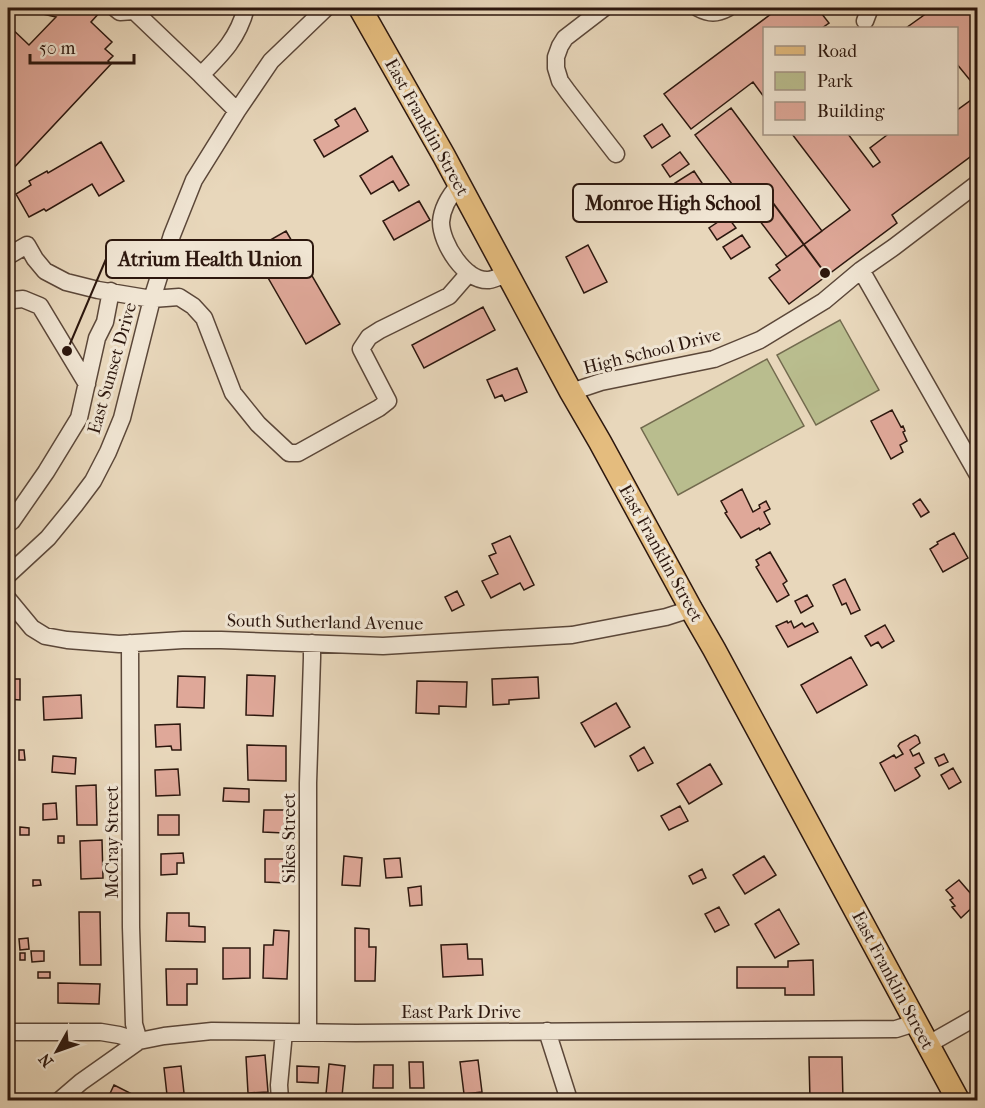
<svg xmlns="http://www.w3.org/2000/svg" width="985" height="1108" viewBox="0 0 985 1108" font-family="'IM FELL French Canon',serif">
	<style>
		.green { fill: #b9bd8e; stroke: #726a4e; stroke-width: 1.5 }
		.building { fill: #dfa899; stroke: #2c170e; stroke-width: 1.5 }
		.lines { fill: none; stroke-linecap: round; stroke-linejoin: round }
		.minor-casing { stroke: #5b4739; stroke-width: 19 }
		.major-casing { stroke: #2c170e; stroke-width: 25 }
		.minor { stroke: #f0e5d3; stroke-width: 16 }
		.major { stroke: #e4bc7e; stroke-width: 22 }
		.labels { text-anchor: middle; stroke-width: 6; stroke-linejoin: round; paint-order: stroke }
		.street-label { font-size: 18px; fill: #2c170e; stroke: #f0e5d3 }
		.leader { fill: none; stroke: #2c170e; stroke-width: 2 }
		.callout-dot { fill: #2c170e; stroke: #f0e5d3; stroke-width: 2 }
		.callout { fill: #f0e5d3; stroke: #2c170e; stroke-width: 2 }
		.callout-label { font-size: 20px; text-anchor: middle; font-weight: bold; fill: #2c170e }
	</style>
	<rect width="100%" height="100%" fill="#e8d7bb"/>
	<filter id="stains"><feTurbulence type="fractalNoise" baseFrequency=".00333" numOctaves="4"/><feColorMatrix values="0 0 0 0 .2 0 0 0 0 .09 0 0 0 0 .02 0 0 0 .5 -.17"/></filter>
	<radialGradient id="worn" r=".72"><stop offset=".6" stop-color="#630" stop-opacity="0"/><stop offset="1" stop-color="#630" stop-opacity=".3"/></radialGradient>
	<path class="green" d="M840,320L879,390L816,425L777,355Z
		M767,359L804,426L678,495L641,428Z"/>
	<path class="building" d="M16,8H83L86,10L88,8H98L101,11L91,22L112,42L105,49L113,56L108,61L111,64L8,174V25L29,45L56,17Z
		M779,8H820L818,9L829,23L822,28H764V97L753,82L691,129L664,94Z
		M934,8H978V90L956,63V28H906Z
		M978,95V151L892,215L897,223L789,304L769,278L780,270L776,265L850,210L792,134H848L873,167L880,162L870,148L887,135L886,134H956V111Z
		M355,108L368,131L324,157L314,140L339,126L335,120Z
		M731,108L822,231L787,257L695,135Z
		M662,124L670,136L652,148L644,136Z
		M101,142L124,181L99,196L92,184L46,211L44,209L29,217L16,194L31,185L29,181L47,171L48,173Z
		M680,152L689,164L670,177L662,165Z
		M392,156L409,185L399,191L393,181L371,194L360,176Z
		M694,171L702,183L684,195L675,183Z
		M419,201L430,220L394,240L383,221Z
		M727,216L736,228L717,240L709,228Z
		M286,231L340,324L306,344L267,276L280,269L265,243Z
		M742,235L750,247L731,259L723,247Z
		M588,245L607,282L584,293L566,257Z
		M483,307L495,330L424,368L412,345Z
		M517,368L527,392L505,401L502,395L495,398L487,380Z
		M892,410L901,427L903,426L905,431L903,432L907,441L900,445L903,452L891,459L871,421Z
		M742,489L753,512L760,508L759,505L766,501L770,509L764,512L770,524L760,530L759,528L741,538L725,513L727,512L721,501Z
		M920,499L929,512L921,517L913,504Z
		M954,533L968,558L943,572L930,549L938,544L937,542Z
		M510,536L534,585L524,590L520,583L491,598L482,581L498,574L489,556L496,553L492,544Z
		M770,552L787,581L783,584L789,595L777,602L756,567L759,565L756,560Z
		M845,579L860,610L851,614L846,603L842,605L833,585Z
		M457,591L464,605L452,611L445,597Z
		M807,595L813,606L801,613L795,601Z
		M787,621L788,623L791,621L794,628L802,623L805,627L813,623L818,632L788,647L776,626Z
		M885,625L894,641L882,648L878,642L871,646L865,636Z
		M851,657L867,685L817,713L801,685Z
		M247,675L275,676L273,716L246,715Z
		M178,676L205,677L204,708L177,707Z
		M538,677L539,698L509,700V704L493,705L492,679Z
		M8,679H20V700L8,699Z
		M417,681L467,682L466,707L439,706V714L416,713Z
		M81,695L82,718L44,720L43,697Z
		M616,703L630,727L595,747L581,723Z
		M180,724L181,750H172L171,746L156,747L155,725Z
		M915,735L918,737L920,743L910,750L913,756L919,753L924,763L915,768L920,776L918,778L895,791L880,763L894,755L896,758L903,754L898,746L900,743Z
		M247,745L286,746V781L248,780Z
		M644,747L653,763L638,771L630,756Z
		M19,750H24L25,760H19Z
		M944,754L948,762L939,766L935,758Z
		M53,756L76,758L75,774L52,772Z
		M710,764L722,784L689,804L677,784Z
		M953,768L961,782L949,789L941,775Z
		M178,769L180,795L156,796L155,770Z
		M96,785L97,825H77L76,786Z
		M224,788L249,789V802L223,801Z
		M56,803L57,819L43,820V804Z
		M680,806L688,821L669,830L661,816Z
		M264,810H285L284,833L263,832Z
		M158,815H179V835H158Z
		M20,827L29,828V835H20Z
		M58,836H64V843H58Z
		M102,840L103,878L81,879L80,841Z
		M183,853L184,863H177V874L161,875V854Z
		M344,856L362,858L360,886L342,885Z
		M764,856L776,875L745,894L733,875Z
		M400,858L402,877L386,878L384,859Z
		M265,859H285L286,883L265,882Z
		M702,869L706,878L693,884L689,876Z
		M33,880H40L41,885L33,886Z
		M959,880L978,902L961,918L952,907L955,906L950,900L953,898L946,890Z
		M421,886L422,905L410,906L408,888Z
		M719,907L729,925L715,932L705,914Z
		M779,909L799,944L775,958L755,924Z
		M79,912H100L101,965H80Z
		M167,913H189V926L205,927V942L166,941Z
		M355,928L369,929V947H376L375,981H355Z
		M274,930L289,931L287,979L263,978L264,945H273Z
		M28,938L29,949L20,950L19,939Z
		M467,944L468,959H482L483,975L443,977L441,945Z
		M223,948H250V978L223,979Z
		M31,951H44V961L32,962Z
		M20,953H25V960H20Z
		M813,960L814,995H785V988H737V967H788V961Z
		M166,969H197V984H187V1005H167Z
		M38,972H50V978H38Z
		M58,983L100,984L99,1004L58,1003Z
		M265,1055L268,1092L248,1093L246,1057Z
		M809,1057H842L843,1100H810Z
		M478,1060L482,1092L464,1094L460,1062Z
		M409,1062H423L424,1088H410Z
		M329,1064L345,1066L342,1096L326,1094Z
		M374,1065H393V1088H373Z
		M181,1066L184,1093L167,1095L164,1068Z
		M297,1066L319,1067L318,1083L297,1082Z
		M114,1085L134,1095L132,1100H107Z"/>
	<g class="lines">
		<g class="minor-casing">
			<path id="minor" d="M115,8L120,12L134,11
				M133,8L134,11L201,75
				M604,8L565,38L560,46L556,57V68L560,81L568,92L616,154
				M698,8C709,14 717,14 728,8
				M865,21L870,8
				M237,111L201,75C223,53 238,38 246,8
				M459,185C450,195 442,208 441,222C441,243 465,282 489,280C495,279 501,276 507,274
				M8,256L27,245L35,259L45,271L66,282L98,290L152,299L179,297L193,306L204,318L233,393L258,424L289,453H298L379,408L388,401L361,349L369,337L380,330L449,296L469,273
				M861,270L978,475
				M8,303L13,300L23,299L40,306L87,384
				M571,392L601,382L714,359L760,340L824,301L861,270L894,247L978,183
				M8,524L12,521L46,472L79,418L97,338L105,322L111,291
				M8,575L48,538L75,505L93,481L108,452L122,418L152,299L172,235L194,180L237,111L271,61L326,8
				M8,599L32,628L45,636L67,640L119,644L183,640H221L383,646L572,635L666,617L691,609
				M547,1031L569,1100
				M8,1032H101L119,1035L139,1041L164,1036L212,1031L356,1033L896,1029L915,1023
				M308,1032V783L312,658V643
				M927,1045L978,1016
				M60,1100L81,1082L139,1041L134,1024L131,927L130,643
				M280,1100L279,1085L284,1032"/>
		</g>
		<g class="major-casing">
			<path id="major" d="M360,8L444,156L571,392L600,442L691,609L714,649L958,1100"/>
		</g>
		<use href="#minor" class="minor"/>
		<use href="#major" class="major"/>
	</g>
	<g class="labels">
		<g class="street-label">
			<text transform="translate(427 127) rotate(61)" y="6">East Franklin Street</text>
			<text transform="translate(652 351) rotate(-14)" y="6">High School Drive</text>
			<text transform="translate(112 368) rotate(-74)" y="6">East Sunset Drive</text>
			<text transform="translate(661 553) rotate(61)" y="6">East Franklin Street</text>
			<text transform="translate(325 622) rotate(1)" y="6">South Sutherland Avenue</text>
			<text transform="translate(289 838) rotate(-90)" y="6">Sikes Street</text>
			<text transform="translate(112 842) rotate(-90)" y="6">McCray Street</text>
			<text transform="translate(893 980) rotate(62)" y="6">East Franklin Street</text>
			<text x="461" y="1018">East Park Drive</text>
		</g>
	</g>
	<path class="leader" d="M825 273L773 203M67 351L106 259"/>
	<g class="callout-dot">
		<circle cx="825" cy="273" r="6"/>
		<circle cx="67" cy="351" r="6"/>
	</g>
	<g class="callout">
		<rect x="573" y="184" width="200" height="38" rx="6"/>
		<rect x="106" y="240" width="207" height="38" rx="6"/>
	</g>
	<g class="callout-label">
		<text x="673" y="210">Monroe High School</text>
		<text x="210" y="266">Atrium Health Union</text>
	</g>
	<rect width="985" height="1108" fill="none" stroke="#e8d7bb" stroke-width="30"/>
	<rect x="9" y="9" width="967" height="1090" fill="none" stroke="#2c170e" stroke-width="3"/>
	<rect x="15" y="15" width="955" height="1078" fill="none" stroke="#2c170e" stroke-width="1.5"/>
	<rect x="763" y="27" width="195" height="108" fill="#f0e5d3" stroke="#a29384" stroke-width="1.5"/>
	<rect x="775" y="46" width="30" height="9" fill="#e4bc7e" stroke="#a29384" stroke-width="1.5"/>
	<text x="817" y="57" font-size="18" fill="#2c170e">Road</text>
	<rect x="775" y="72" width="30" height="18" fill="#b9bd8e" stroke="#a29384" stroke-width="1.5"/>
	<text x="817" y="87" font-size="18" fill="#2c170e">Park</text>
	<rect x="775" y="102" width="30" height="18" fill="#dfa899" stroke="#a29384" stroke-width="1.5"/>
	<text x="817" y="117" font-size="18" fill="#2c170e">Building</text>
	<g transform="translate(57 1051) rotate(230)" stroke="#f0e5d3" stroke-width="4.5" paint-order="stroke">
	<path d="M0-4.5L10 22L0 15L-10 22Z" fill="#2c170e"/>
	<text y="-9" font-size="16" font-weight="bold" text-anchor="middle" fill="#2c170e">N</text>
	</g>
	<path d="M30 54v9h104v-9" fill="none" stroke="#2c170e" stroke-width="3"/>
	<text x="39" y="54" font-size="18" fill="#2c170e" stroke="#f0e5d3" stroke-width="4.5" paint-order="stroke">50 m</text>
	<rect width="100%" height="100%" filter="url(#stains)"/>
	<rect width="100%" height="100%" fill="url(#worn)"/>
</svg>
